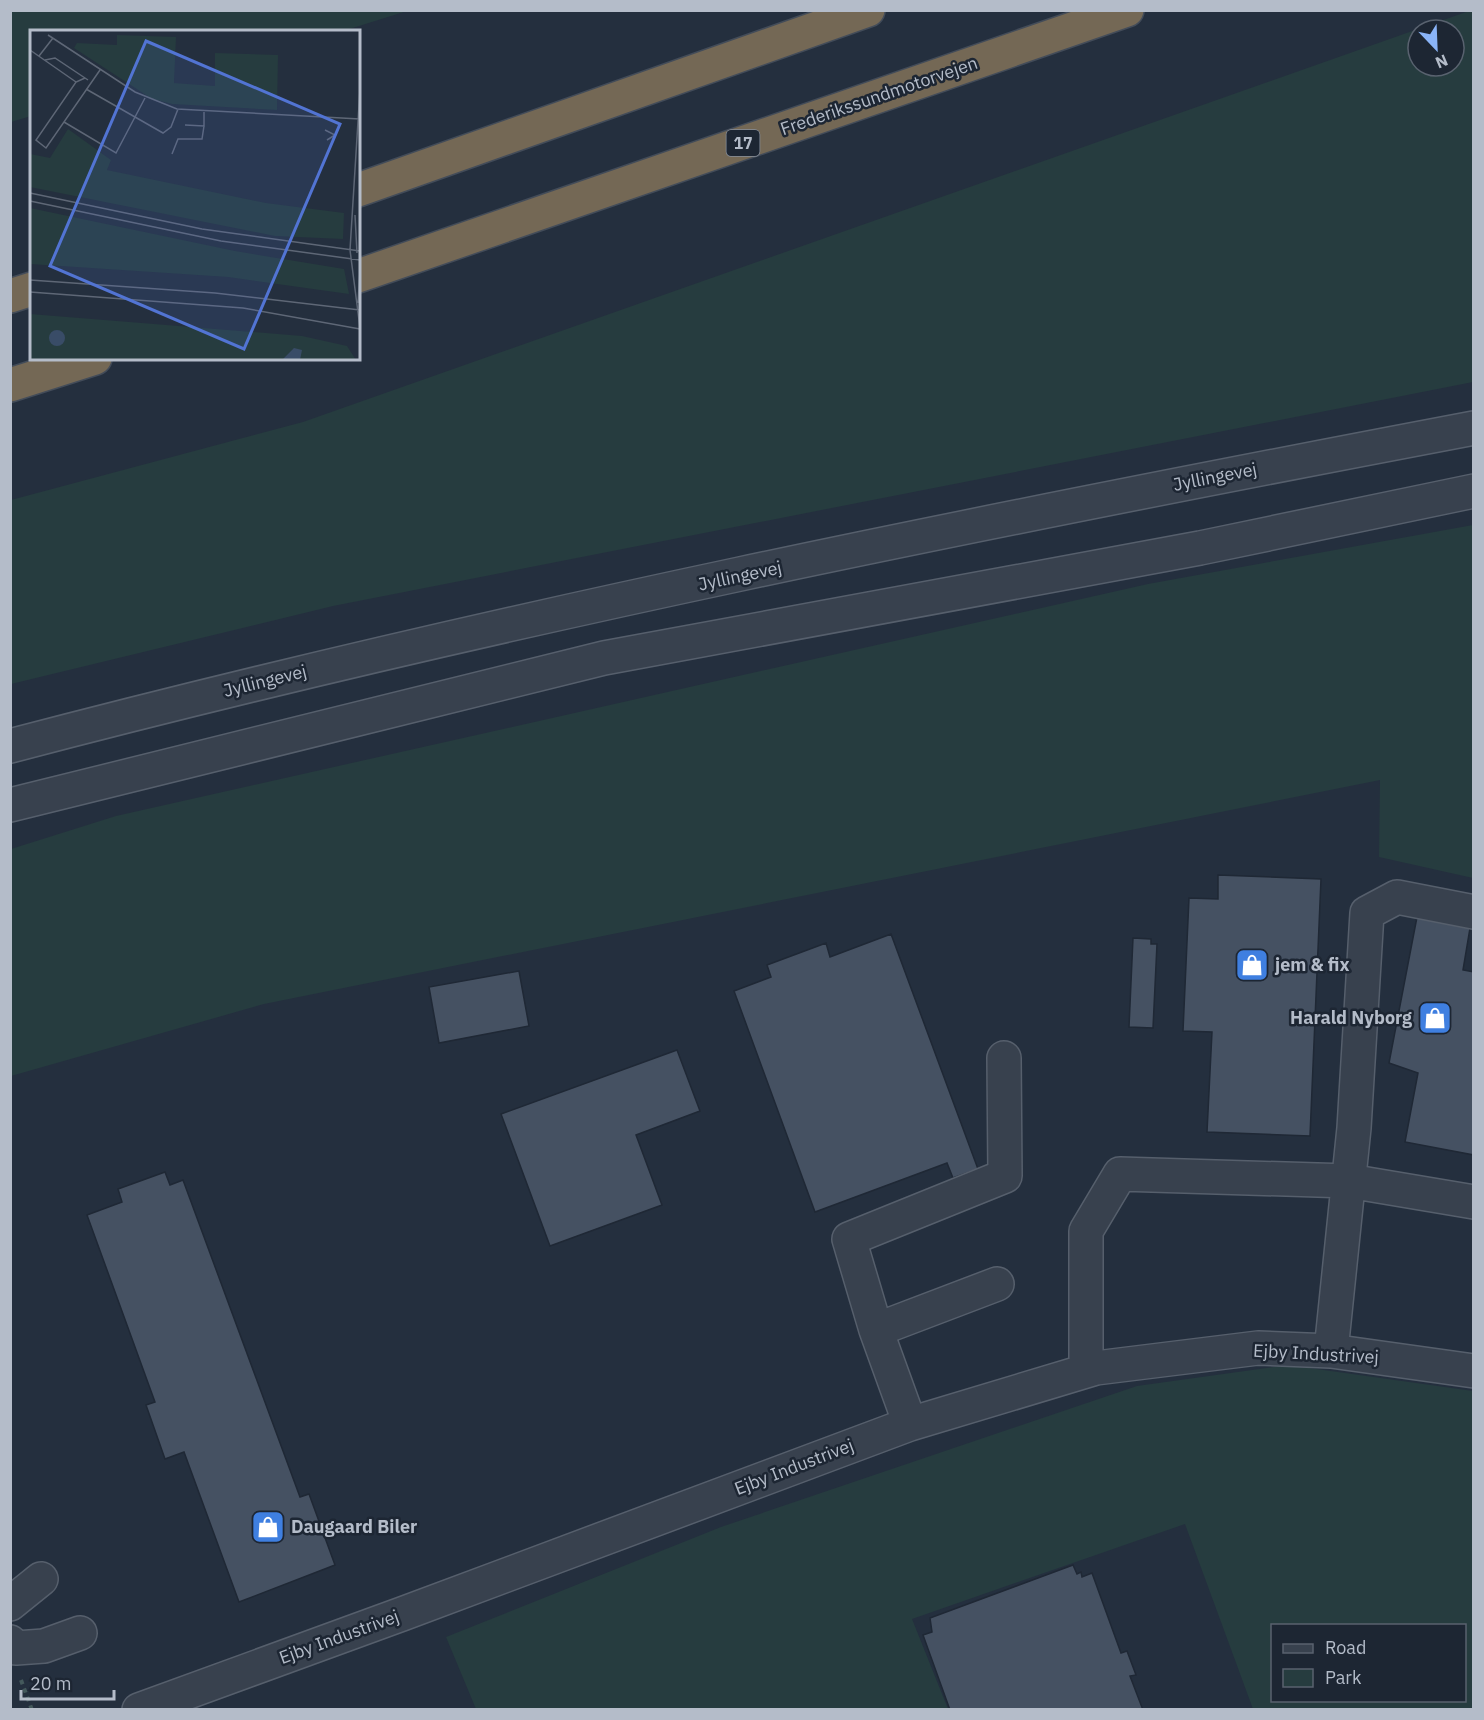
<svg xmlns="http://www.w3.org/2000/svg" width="1484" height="1720" viewBox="0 0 1484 1720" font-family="'IBM Plex Sans',sans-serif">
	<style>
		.green { fill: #263c3f; fill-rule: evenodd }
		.building { fill: #455162; stroke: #1f2835; stroke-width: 1.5 }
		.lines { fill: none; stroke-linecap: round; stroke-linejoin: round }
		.minor-casing { stroke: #565f6c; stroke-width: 36 }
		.highway-casing { stroke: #434c59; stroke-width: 36 }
		.path { stroke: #44595c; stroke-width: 4; stroke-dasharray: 4.5 4.5; stroke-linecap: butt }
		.minor { stroke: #38414e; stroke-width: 33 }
		.highway { stroke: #746855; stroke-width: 33 }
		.labels { text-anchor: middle; stroke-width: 5; stroke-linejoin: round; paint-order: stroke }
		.shield { fill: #1d2633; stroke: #878f9c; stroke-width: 1.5 }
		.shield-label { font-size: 16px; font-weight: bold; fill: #b4bcc9 }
		.street-label { font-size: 18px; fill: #b4bcc9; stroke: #1d2633 }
		.poi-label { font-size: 18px; font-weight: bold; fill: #b4bcc9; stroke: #1d2633; text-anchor: start }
		.inset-road { fill: none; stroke: #5e6776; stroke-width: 1.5 }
		.view { fill: #5274d3; fill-opacity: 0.15; stroke: #5274d3; stroke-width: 3 }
		.inset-edge { fill: none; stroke: #b4bcc9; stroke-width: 3 }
	</style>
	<rect width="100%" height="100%" fill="#242f3e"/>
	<path class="green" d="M11,10H407V11L343,31L32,32L31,116L11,122Z
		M1469,11H1474L1473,382L333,606L11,684V500L303,422ZM1418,30H1454V66H1418Z
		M1473,525V878L1379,857L1380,780L264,1004L11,1076V849L116,816L1148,584Z
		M1288,1365L1473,1391V1709H1253L1185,1524L912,1619L948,1709H476L446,1637L721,1527L1137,1386ZM1272,1626H1464V1700H1272Z"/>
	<path class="building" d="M1218,875L1321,879L1310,1136L1207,1132L1212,1032L1183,1031L1189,898L1218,899Z
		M1417,917L1470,928L1463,970L1474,972V1155L1405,1142L1418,1073L1389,1063Z
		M891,934L978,1169L953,1178L947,1163L815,1212L734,991L771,977L767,965L826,943L830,957Z
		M1133,938L1151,939V944H1157L1153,1028L1129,1027Z
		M519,971L529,1026L439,1043L429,987Z
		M677,1050L700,1111L636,1135L662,1205L550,1246L501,1114Z
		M165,1172L170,1185L183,1180L300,1497L309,1494L335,1565L239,1602L184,1452L165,1459L146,1405L155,1402L87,1215L122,1202L118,1189Z
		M1073,1565L1077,1574L1081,1572L1082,1577L1092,1573L1121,1653L1127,1651L1136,1675L1130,1676L1143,1710H950L923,1635L932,1632L930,1618Z"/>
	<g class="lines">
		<g class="minor-casing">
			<path id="minor" d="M10,746C493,619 983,521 1474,428
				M10,805L604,658L1200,548L1474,491
				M876,1330L849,1239L1005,1176L1004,1058
				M1331,1351L1354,1128L1367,913L1397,897L1474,912
				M1086,1370V1231L1120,1174L1349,1181L1474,1202
				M910,1424L876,1330L997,1284
				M10,1604L41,1579
				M10,1642L16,1648L44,1646L80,1633
				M139,1710L402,1614L910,1424L1096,1368L1258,1348L1331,1351L1474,1371"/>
		</g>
		<g class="highway-casing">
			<path id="highway" d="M358,190L868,10
				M358,276L1127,10
				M10,296L32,289
				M10,385L95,358"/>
		</g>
		<path class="path" d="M21,1680L32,1710"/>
		<use href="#minor" class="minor"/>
		<use href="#highway" class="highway"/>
	</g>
	<defs>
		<g id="shop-square" transform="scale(1.725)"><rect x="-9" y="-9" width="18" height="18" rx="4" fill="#3f7fe0" stroke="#1d2633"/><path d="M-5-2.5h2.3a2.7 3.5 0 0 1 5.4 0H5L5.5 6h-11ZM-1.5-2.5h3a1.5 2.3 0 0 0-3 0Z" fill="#fff"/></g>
	</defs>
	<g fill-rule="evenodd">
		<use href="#shop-square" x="1252" y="965"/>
		<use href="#shop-square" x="1435" y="1018"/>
		<use href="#shop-square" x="268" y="1527"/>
	</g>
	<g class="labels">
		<rect class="shield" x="726.5" y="130" width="33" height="26" rx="4.5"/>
		<g class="shield-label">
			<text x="743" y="149">17</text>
		</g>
		<g class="street-label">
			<text transform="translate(879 96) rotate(-19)" y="6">Frederikssundmotorvejen</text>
			<text transform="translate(1215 477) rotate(-11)" y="6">Jyllingevej</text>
			<text transform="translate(740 576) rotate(-12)" y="6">Jyllingevej</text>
			<text transform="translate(265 681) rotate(-14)" y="6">Jyllingevej</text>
			<text transform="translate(1316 1354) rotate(3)" y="6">Ejby Industrivej</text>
			<text transform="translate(794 1467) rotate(-21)" y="6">Ejby Industrivej</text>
			<text transform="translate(339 1637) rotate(-20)" y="6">Ejby Industrivej</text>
		</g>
		<g class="poi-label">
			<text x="1275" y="971">jem &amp; fix</text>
			<text x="1412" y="1024" text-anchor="end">Harald Nyborg</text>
			<text x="291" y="1533">Daugaard Biler</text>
		</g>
	</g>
	<g transform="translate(30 30)">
		<rect width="330" height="330" fill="#242f3e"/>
		<path d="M87,5L146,7L144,53L185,56V23L248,25L247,80L142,74L122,69L44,18L47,13L87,15ZM38,99L81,130L77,140L236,173L314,183L313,209L245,206L0,157V124L20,128ZM0,178L205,221L314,239L319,264L198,247L0,234ZM0,284L272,306L317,316L326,330H0Z" fill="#263c3f"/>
		<path d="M19 308a8 8 0 1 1 16 0a8 8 0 1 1-16 0ZM264,318L272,320L270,330H252Z" fill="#394c67"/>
		<path class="inset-road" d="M18,5L105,62L147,79L330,89M0,20L46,52M9,26L23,8M15,30L25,28L58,50M55,48L46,52L6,110L16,118L70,40M56,59L133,103L141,97L148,79M330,59L320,220L330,298M34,92L86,123L115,68M155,95L174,96V82M295,100L305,105L297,110M142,124L148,109H172L174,96M0,163L172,199L330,221M0,171L191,211L330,230M325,185L327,223M0,250L185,263L330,280M0,262L213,278L330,299M328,273L330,240"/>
		<path class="view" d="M116,11L310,94L214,319L20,236Z"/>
		<rect width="330" height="330" class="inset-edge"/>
	</g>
	<rect width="1484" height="1720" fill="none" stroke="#b4bcc9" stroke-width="24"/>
	<rect x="1271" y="1624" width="195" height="78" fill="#1d2633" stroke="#59626f" stroke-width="1.5"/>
	<rect x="1283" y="1644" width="30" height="9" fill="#38414e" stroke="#59626f" stroke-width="1.5"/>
	<text x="1325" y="1654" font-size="18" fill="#b4bcc9">Road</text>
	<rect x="1283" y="1669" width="30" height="18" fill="#263c3f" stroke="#59626f" stroke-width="1.5"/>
	<text x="1325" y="1684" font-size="18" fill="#b4bcc9">Park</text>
	<g transform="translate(1436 48) rotate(157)"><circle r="28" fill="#1d2633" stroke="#59626f" stroke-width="1.5"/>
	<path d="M0-4.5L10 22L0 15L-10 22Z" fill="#8ab4f8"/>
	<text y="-9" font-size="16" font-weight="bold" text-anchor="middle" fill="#b4bcc9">N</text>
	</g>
	<path d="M21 1690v9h93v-9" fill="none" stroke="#b4bcc9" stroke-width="3"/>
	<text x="30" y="1690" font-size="18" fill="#b4bcc9" stroke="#1d2633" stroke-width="4.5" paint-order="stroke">20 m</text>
</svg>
